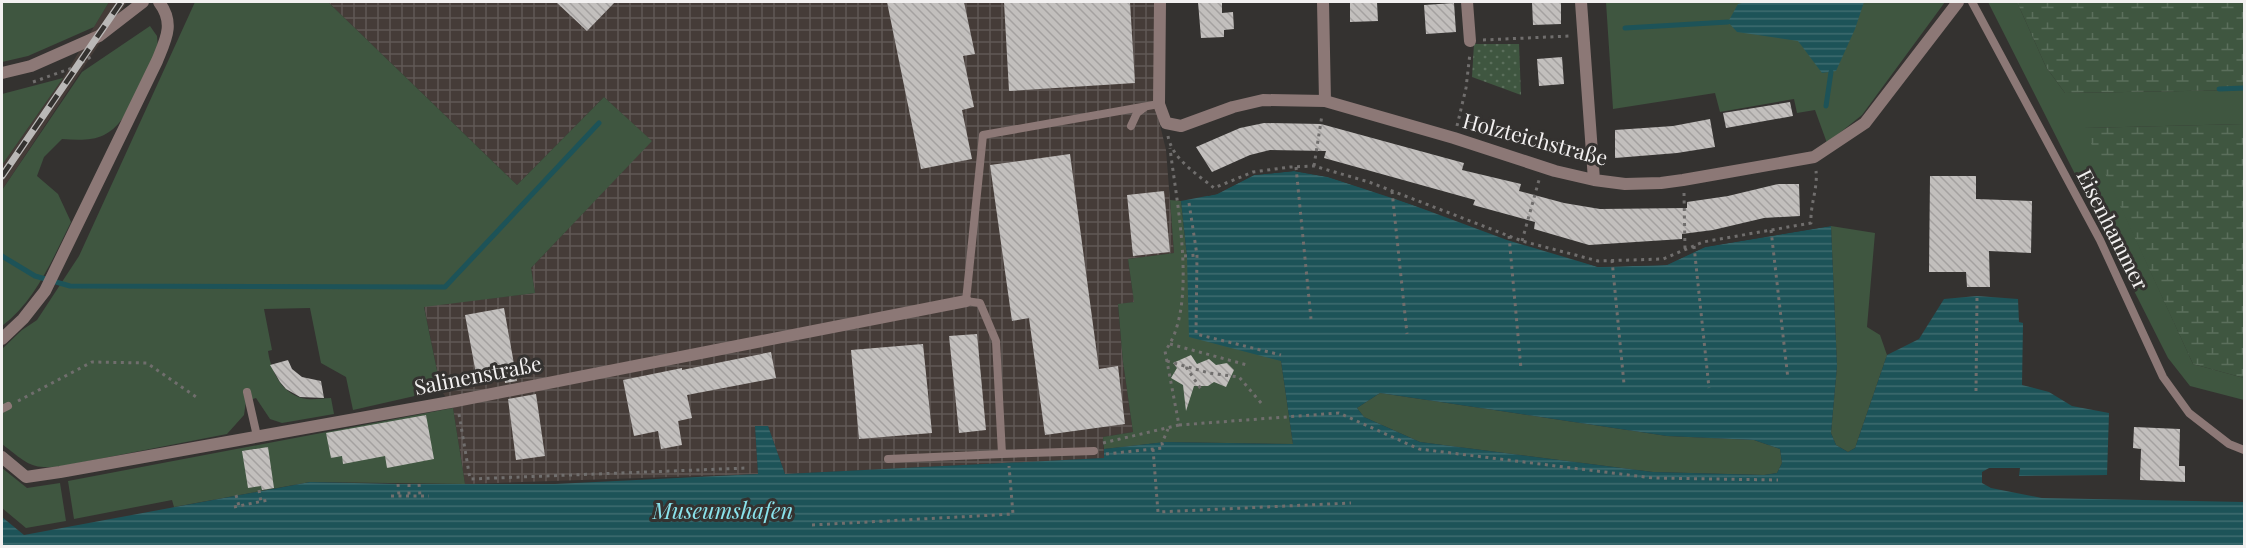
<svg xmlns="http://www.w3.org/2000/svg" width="2246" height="548" viewBox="0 0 2246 548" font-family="'Playfair Display',serif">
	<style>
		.built { fill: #453c38 }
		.industrial { fill: url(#industrial-grid) }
		.grass { fill: #3f5640 }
		.wetland { fill: url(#wetland-marsh) }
		.park { fill: url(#park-dots) }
		.water { fill: url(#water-rules); fill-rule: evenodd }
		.pier { fill: #343230 }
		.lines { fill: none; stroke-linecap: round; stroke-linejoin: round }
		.stream { stroke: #1d5358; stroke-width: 5 }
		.building { fill: url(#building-back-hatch) }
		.path { stroke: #706e6d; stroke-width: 3; stroke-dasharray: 3 4.5; stroke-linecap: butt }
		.service { stroke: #8c7876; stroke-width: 8 }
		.minor { stroke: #8c7876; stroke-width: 12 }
		.tertiary { stroke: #8c7876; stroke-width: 12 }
		.rail-casing { stroke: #bab8b7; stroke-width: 7 }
		.rail { stroke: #343230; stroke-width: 4.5; stroke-dasharray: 14; stroke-linecap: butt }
		.labels { text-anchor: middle; stroke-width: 6; stroke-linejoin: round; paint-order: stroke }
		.street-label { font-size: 21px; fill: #f2f0f0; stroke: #343230 }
		.water-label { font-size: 22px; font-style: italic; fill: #8ae3ec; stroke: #343230 }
	</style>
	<defs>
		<pattern id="industrial-grid" width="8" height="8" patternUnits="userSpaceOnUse" patternTransform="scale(1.5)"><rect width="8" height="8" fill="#453c38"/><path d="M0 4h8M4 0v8" fill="none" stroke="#605855"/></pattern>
		<pattern id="wetland-marsh" width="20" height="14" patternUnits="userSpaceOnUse" patternTransform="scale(1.5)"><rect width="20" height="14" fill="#3f5640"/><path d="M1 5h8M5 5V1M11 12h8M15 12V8" fill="none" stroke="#5b6f5c"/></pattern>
		<pattern id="park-dots" width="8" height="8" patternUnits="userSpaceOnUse" patternTransform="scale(1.5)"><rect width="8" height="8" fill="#3f5640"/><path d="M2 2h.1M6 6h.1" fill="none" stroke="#5b6f5c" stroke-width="1.8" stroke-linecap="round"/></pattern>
		<pattern id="water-rules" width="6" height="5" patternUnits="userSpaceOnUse" patternTransform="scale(1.5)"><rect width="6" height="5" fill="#1d5358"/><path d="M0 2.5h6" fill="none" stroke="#3e6c70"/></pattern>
		<pattern id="building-back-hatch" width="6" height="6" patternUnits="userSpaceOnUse" patternTransform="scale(1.5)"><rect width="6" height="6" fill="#c2bfbd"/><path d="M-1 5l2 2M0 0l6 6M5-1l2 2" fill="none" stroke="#a4a1a0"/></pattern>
	</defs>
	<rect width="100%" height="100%" fill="#343230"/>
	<path class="built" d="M109,2H127L2,190V165L63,78Z"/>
	<path class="industrial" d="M328,2H1154V100L1166,150L1174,253L1128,259L1134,302L1118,305L1123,362L1133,432L1103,437L1104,458L785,474L768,426H755L758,474L465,484L453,408L441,390L424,306L535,293L531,268L651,141L604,97L517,185Z"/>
	<path class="grass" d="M2,2H109L94,27L28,56L2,62Z
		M195,2H328L517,185L604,97L652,141L531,268L535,293L424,307L441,390L353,410L346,377L321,363L310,308L264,309L272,350L268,351C271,372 283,396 307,399C315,400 323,398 331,398L334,414L282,423L270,419L256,398L246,401L244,415L227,434L68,465C32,471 29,465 2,444V349L22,330L37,320L79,256Z
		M1606,2H1945L1862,115L1827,143L1815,110L1797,113L1794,99L1720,112L1715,93L1613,109Z
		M1988,2H2017L2046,67L2065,93L2244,90V124L2085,128L2193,364L2244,378V400L2190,386L2168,358Z
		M150,26L157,36L158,49C145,74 130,123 104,135C92,141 76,140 62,139L44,157L37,176L58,194L71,222C52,260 36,300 2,326V190L82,72Z
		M63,78L2,165V94Z
		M1170,200L1181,201L1187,257L1281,361L1293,444L1166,442L1104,449L1103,437L1133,432L1123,362L1118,304L1134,302L1128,259L1174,253Z
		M1831,226L1875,233L1867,327L1880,335L1887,355L1855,448L1848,452L1836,445L1831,433L1837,366Z
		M1380,393L1667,436L1754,440L1780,449L1782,463L1777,473L1764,475L1653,472L1420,442L1364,417L1357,408Z
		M453,408L465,484L310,482L174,507L172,500L74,519L68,481Z
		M2,468L27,488L60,483L66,521L26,528L2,508Z"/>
	<path class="wetland" d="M2017,2H2244V90L2065,93L2046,67Z
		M2244,124V378L2193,364L2084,128Z"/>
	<path class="park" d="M1474,44H1519L1521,95L1472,77Z"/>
	<path class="water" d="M1746,2H1864L1855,29L1836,71L1822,73L1798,41L1737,32L1728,22L1738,4Z
		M1294,171L1328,177L1391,197L1507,240L1598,267L1666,265L1705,247L1831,226L1837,366L1831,433L1836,445L1848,452L1855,448L1887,355L1919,339L1944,299L1977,296L2018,299L2019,322L2023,323L2022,385L2049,392L2072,406L2109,413L2107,475L2019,476L2020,468H1989L1982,472V483L1991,488L2042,498L2244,502V546H2V517L24,535L310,482L398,484H555L758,474L755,426H768L785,474L1104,458V449L1165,442L1293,444L1281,361L1189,337L1187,257L1181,201L1217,194L1254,175ZM1380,393L1667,436L1754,440L1780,449L1782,463L1777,473L1764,475L1653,472L1420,442L1364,417L1357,408Z"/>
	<path class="pier" d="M1294,168L1329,174L1392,194L1489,230L1328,177L1294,171L1254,175L1217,194L1208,196L1207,193L1216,191L1253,172Z
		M1832,223L1831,226L1705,247L1667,265L1598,267L1522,241L1598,264L1666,262L1704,244Z"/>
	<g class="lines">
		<path class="stream" d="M1625,28L1728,22
			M2219,89L2244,88
			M1826,106L1831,72
			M2,256L35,276L70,286L445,287L599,123"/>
	</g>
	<path class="building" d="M556,2H615L587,31Z
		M887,2H964L975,54L963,56L974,107L962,110L972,159L921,169Z
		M1004,2H1130L1135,83L1009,91Z
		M1198,2H1222V13L1233,12L1234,29L1224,30V37L1201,38Z
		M1350,2H1377L1378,21L1350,22Z
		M1532,2H1561V24L1533,25Z
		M1454,3L1456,32L1426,34L1424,5Z
		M1562,57L1564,84L1539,86L1537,59Z
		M1790,102L1793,116L1726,128L1723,113Z
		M1710,119L1715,147L1677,153L1615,158V130L1673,126Z
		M1264,123L1321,124L1464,163L1462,170L1521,184L1519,191L1564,203L1600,209L1687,208V202L1728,196L1778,184H1799L1800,216L1764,218L1713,230L1682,234V239L1589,245L1534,229L1535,222L1473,205L1475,200L1324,158L1326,151L1270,150L1250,155L1212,172L1196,147L1240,128Z
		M1070,154L1099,369L1118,366L1125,424L1045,435L1029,318L1012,321L990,165Z
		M1930,176H1976V199L2032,201L2031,253L1989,251L1990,287H1967L1966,272H1929Z
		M1164,191L1170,252L1133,256L1127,195Z
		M504,308L517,381L505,383L504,374L477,379L465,315Z
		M977,334L986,430L959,433L949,336Z
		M923,344L932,433L859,439L851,350Z
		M771,352L776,378L687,395L692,418L678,421L682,445L661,449L658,431L634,436L623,380L682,368V370Z
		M1191,355L1197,364L1209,359L1216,365L1227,363L1234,370L1226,387L1214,382L1208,386H1194L1186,411L1183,385L1171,378L1177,368L1173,363Z
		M288,360L292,369L302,377L321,381L324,398L300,397L286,389L280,382L270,365Z
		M536,394L545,456L516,460L508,399Z
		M426,415L434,459L387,468L385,456L343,464L342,456L331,458L326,433Z
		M2134,427L2180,429L2179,466H2185V482L2140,480L2141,449L2133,448Z
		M268,447L274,488L262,490L261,486L248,488L242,451Z"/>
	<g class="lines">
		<path class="path" d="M1483,40L1570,36
			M33,82L75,67L92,56
			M1457,126L1466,88L1470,53
			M1168,136C1172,159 1197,174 1214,188L1253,172L1290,167L1314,166L1369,182L1522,241L1598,261L1663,259L1703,242L1811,223C1810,205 1818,188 1816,171
			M1314,166L1322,115
			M1296,167L1311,319
			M1392,191L1407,334
			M1684,193L1685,250
			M1189,203L1197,255L1196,334L1281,355
			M1771,230L1788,379
			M1509,236L1521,369
			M1522,241L1539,180
			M1694,246L1709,388
			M1184,256L1197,255
			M1612,260L1624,384
			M1170,344L1247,365
			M1167,361L1209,373L1239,377L1262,404
			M1186,367L1201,389
			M1976,391L1977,296
			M18,401L92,362L147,363L199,399
			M459,414L470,479L747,468
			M1179,425L1339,413L1419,449L1653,478L1778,480
			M1103,443L1179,425L1165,351C1199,307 1176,200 1170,148
			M1153,449L1158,512L1351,503
			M1106,454L1163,448L1162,443L1168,429
			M398,484L399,496
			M409,484V496
			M419,484L420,496
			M259,490L261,502
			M236,495L239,506
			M391,496H429
			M234,507L268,500
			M812,525L1013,514L1009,466"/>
		<path class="service" d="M1972,2L2100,240L2163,377L2189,413L2229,444L2244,450
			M1131,126L1137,113L1145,107
			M247,392L257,436
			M2,409L8,406
			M1094,451L1002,454L996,341L980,303L966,301L983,135L1159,104
			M888,459L1002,454"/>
		<path class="minor" d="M1160,2L1159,104L1166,123L1181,126L1233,107L1263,100L1325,101L1454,138L1555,171L1594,180L1625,184L1661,183L1683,180L1814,157L1865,123L1958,2
			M1323,2L1325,101
			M1467,2L1470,41
			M1581,2L1594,180
			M2,339L23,319L45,291L157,61C166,39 175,23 159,2
			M2,457L26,477L60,472L456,401L966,301"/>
		<path class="tertiary" d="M2,73L31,66L99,36L143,2"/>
		<g class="rail-casing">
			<path id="rail" d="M2,176L121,2"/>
		</g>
		<use href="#rail" class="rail"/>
	</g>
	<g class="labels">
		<g class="street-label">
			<text transform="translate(1535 140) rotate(15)" y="7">Holzteichstraße</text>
			<text transform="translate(2112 230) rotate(63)" y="7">Eisenhammer</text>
			<text transform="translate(478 376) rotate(-11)" y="7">Salinenstraße</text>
		</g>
		<g class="water-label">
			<text x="723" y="519">Museumshafen</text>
		</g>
	</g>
	<rect width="2246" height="548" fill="none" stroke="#f2f0f0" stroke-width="6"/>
</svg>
